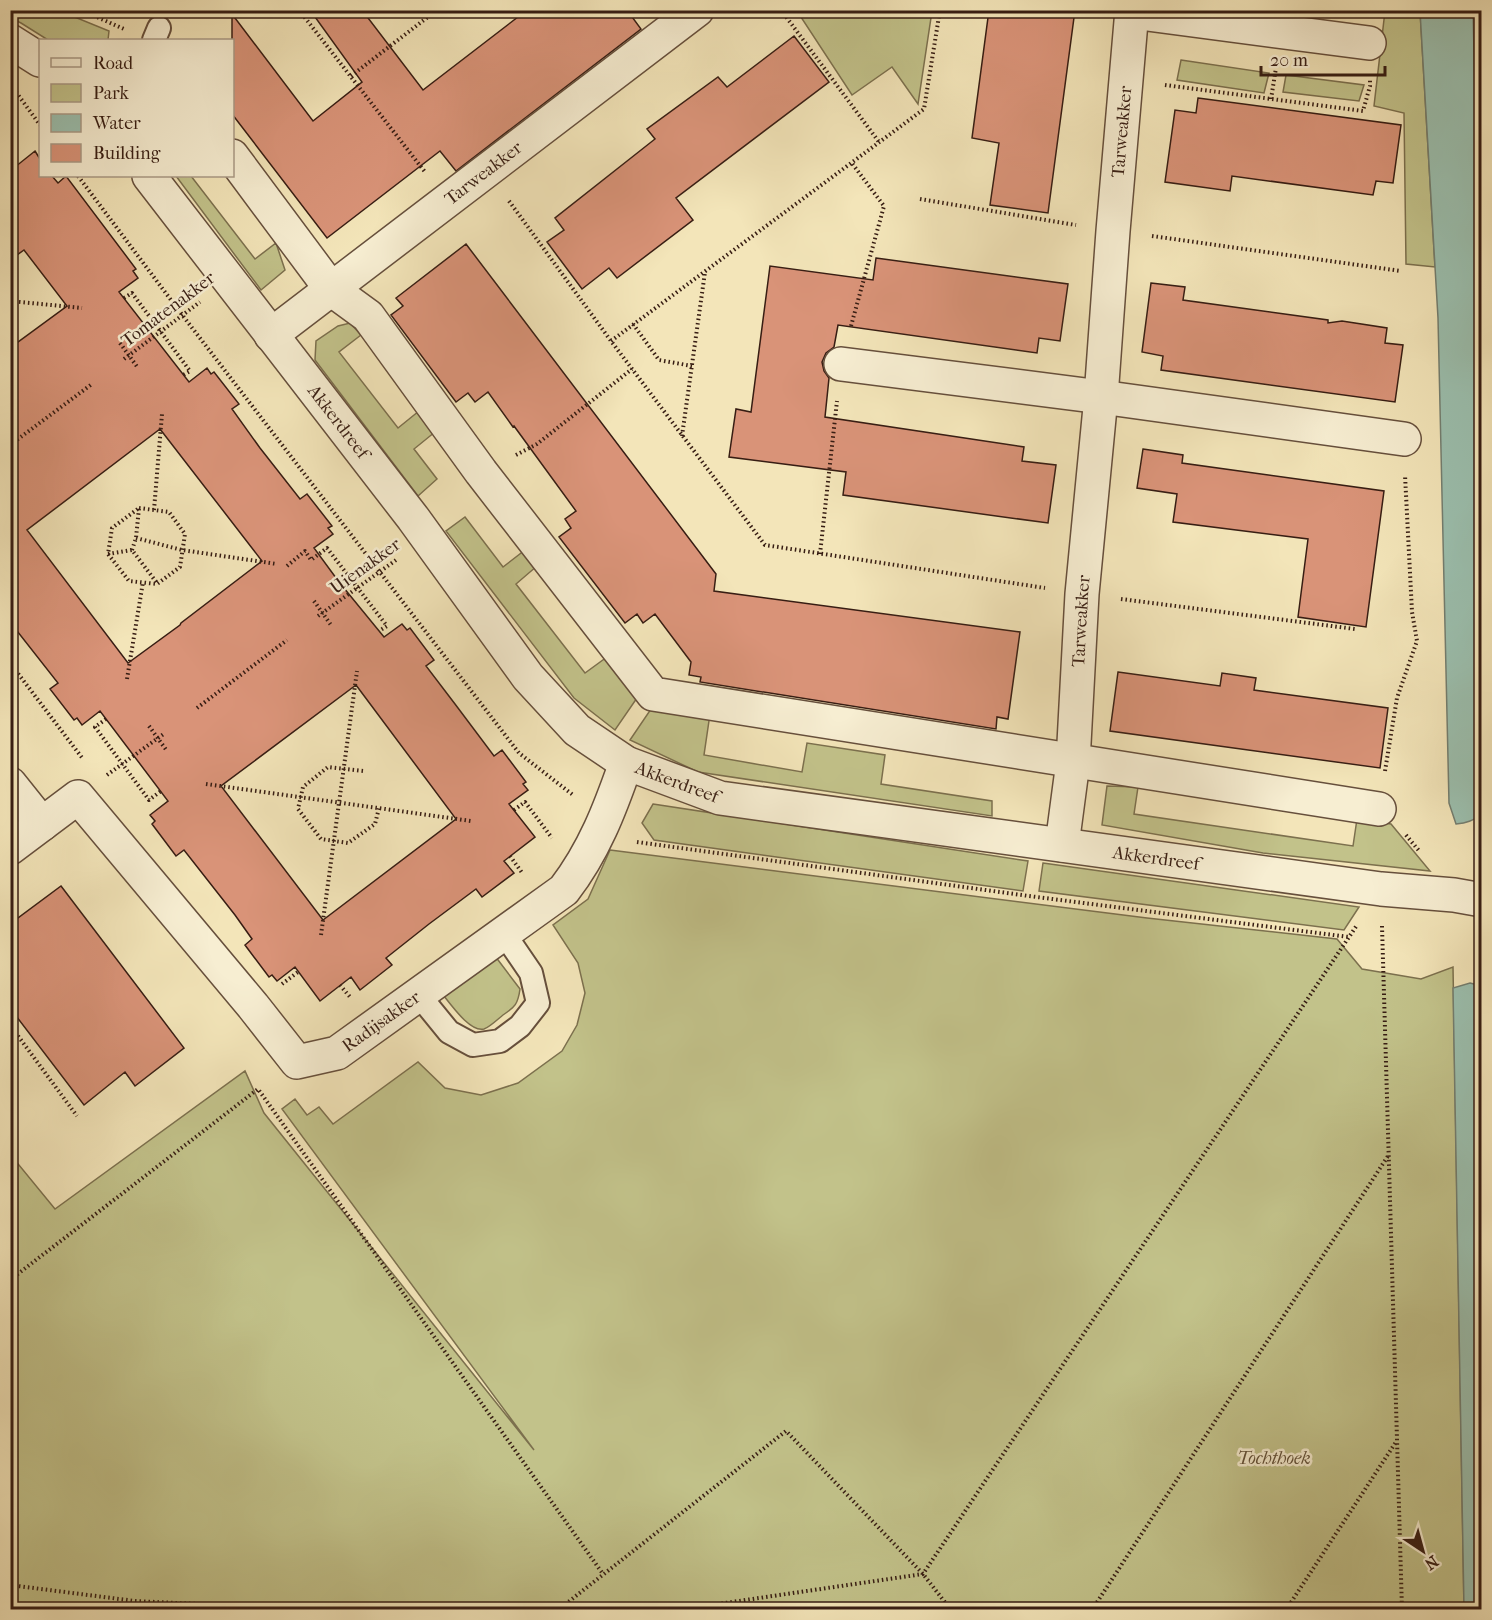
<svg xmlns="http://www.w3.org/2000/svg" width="1492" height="1620" viewBox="0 0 1492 1620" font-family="'IM FELL French Canon',serif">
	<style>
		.green { fill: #c2c28a; stroke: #7c704e; stroke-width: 1.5 }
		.water { fill: #9bbfae; stroke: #737e70; stroke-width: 1.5 }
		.building { fill: #d99378; stroke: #371d13; stroke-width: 1.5; fill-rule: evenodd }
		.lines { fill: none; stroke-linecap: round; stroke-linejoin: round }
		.service-casing { stroke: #664f3c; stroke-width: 26 }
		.minor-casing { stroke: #664f3c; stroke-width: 36 }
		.tertiary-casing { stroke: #664f3c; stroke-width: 36 }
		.path { stroke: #371d13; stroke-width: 4; stroke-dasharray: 1.5 3; stroke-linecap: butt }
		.service { stroke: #f7eed2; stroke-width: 22 }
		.minor { stroke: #f7eed2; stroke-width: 33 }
		.tertiary { stroke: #f7eed2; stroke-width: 33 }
		.labels { text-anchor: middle; stroke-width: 5; stroke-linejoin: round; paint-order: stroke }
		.street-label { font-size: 18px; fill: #371d13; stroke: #f7eed2 }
		.park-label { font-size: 18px; font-style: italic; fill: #614f37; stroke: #f7eed2 }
	</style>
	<rect width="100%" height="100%" fill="#f3e5b9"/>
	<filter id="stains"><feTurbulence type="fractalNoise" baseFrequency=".00333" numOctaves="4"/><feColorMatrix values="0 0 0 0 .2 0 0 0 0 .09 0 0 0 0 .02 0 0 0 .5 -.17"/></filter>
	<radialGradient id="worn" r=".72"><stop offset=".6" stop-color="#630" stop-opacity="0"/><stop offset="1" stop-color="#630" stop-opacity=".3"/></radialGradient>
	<path class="green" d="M11,10L60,11L109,31L108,40H48L21,23L11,18Z
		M797,11H932L918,104L892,67L852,95Z
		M1385,11H1420L1435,267L1406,264L1404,113L1374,106Z
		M1473,11H1482L1481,379Z
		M1181,60L1269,73L1264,93L1177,80Z
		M1286,75L1364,85L1359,101L1283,92Z
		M176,176H191L255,259L276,243L285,270L261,290Z
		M350,323L361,335L339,352L398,428L419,411L435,432L414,449L437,479L418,496L315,360L316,341L338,326Z
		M465,517L503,567L525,550L537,566L516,584L585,673L607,657L637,698L615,730L574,698L446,531Z
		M653,706L710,714L704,755L802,772L807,743L885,755L881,784L992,801V816L698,772L630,740Z
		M1107,786L1138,787L1134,814L1353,846L1357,819L1391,824L1430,871L1263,853L1102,825Z
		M653,804L1028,861L1023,891L654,840L642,823Z
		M610,850L1147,918L1337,939L1362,969L1421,979L1453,967L1464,1609H11L10,1154L55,1209L245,1071L264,1113L534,1450L282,1109L295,1099L307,1115L319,1107L333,1124L418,1062L445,1088L481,1095L518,1083L562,1051L577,1025L585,993L578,963L553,925L588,899Z
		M1043,863L1359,907L1344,930L1039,891Z
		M492,952L520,989C518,1004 515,1007 503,1015C498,1019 490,1027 484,1029C469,1033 448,1000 439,990Z"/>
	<path class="water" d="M1420,11H1473L1482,379V814C1472,821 1467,823 1456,824L1449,803L1438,318Z
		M1470,983L1482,986L1481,1610L1464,1609L1453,988Z"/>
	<path class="building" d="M310,10H362L423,90L527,10H627L641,29L456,171L440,151L327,238L232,114V14L313,121L362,82Z
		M989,10H1075L1048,213L990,205L999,143L972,138Z
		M794,36L829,82L676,198L693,220L617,278L609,268L582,289L547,242L564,230L555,218L655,139L647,129L718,77L727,87Z
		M1198,98L1401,125L1393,183L1376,181L1373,195L1232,176L1230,191L1165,182L1175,110L1196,113Z
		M35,151L40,159V176H52L58,183L66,176L136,269L133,271L138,278L119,292L189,382L207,368L211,374L214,372L239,404L232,409L260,448L300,499L307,494L332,526L328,528L333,534L314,548L339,582L384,637L402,624L407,630L410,628L434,660L426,666L455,704L494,756L502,750L526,782L523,784L528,790L509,804L535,837L504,861L514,873L482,897L476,889L429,924L386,958L392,965L360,990L351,977L320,1001L295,967L277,981L272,975L269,977L245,945L252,939L235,915L184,850L176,856L152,824L155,821L150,815L168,801L100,711L82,725L77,718L74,720L50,689L58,683L10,622V348L67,306L24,250L10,260V171ZM160,429L262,561L181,623L180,625L128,663L27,530ZM356,685L456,819L323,920L221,786Z
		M466,244L716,574L714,591L1020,632L1008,719L997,717L996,729L700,682L701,677L689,675L691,662L655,614L643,623L637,614L625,623L559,537L571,528L565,519L576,511L514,426L513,427L488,392L475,402L468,393L456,402L391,315L403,306L396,298Z
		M876,258L1068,284L1060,341L1039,338L1037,353L838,325L834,347L826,353L822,362L824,371L829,378L825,417L1024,447L1022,461L1056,465L1048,523L843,495L846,472L729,457L736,409L751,412L770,266L873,280Z
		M1151,283L1185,287L1183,300L1328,320V323L1342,321L1387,328L1385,343L1403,345L1395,402L1161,370L1163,356L1142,352Z
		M1143,449L1183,455L1182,463L1384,491L1366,627L1298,617L1308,539L1173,522L1177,494L1137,488Z
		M1118,672L1220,686L1222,673L1256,678L1254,690L1388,708L1380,768L1110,731Z
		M61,886L184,1048L135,1086L125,1072L84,1105L10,1008V924Z"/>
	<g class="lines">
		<g class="service-casing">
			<path id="service" d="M154,40L159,28
				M418,994L449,1032L473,1045L500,1041L520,1026L538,1003L531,973L503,932"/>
		</g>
		<g class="minor-casing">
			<g id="minor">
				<path d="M1132,12L1369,43"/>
				<path d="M232,156L331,289L368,316L481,472L653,694L1379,809"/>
				<path id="s1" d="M271,335L697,10"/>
				<path d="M841,364L1101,397L1404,439"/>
				<path d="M10,784L42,824"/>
				<path id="s2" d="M1062,845L1073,762L1082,594L1101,397L1113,231L1132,10"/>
				<path id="s3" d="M10,848L78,797L253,1006L297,1062L337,1053L564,890C594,851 610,809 626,763"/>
			</g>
		</g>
		<g class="tertiary-casing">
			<g id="tertiary">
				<path d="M10,41L40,60"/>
				<path id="s4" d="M149,176L413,518L528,677L577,730L626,763L720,798L1381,889L1454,895L1482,900"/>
			</g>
		</g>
		<path class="path" d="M81,10L124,29
			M299,10L425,172
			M781,10L879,142
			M351,76L437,10
			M1165,85L1363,111L1370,86V80
			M16,92L40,125
			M1271,99L1276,68
			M78,176L183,316L519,753L573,795
			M920,199L1076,225
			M509,201L611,341L765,545L1045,588
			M1152,236L1401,271
			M124,298L132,293L190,371L183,375
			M10,301L82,308
			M633,324L659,360L692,366
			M851,326L884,206L851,162
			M611,341L924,109L940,10
			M120,343L138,368
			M124,359L200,302
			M682,436L705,272
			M10,445L92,384
			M516,455L537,444L632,369
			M139,508L169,512L185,534L180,567L157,584L129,581L108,554L112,528Z
			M154,510L162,414
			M136,538L182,550L277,564
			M132,550L136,538L139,508
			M108,554L132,550L157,583
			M820,554L837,401
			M287,566L305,551L311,560L327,548L387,626L379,631
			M1121,599L1355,629
			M314,601L331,625
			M318,616L396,560
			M10,663L83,759
			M127,679L143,582
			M197,708L287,640
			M106,719L95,727L149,800L161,791
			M149,726L167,751
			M363,771L328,767L303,787L298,809L321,839L348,843L375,824L379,808
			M1385,771L1397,698L1417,641L1412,612L1405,475
			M107,775L165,733
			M206,784L471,821
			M514,810L525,802L552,838
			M1406,835L1420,852
			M637,842L1029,896L1349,937
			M510,856L523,874
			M1382,926L1402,1610
			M321,935L357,671
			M282,984L298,972
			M340,985L350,997
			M10,1025L77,1116
			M10,1280L258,1089L603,1574
			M10,1585L135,1601L323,1610
			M558,1610L786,1431L923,1574L951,1610
			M677,1610L923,1574L1357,925
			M1092,1610L1388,1156
			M1286,1610L1396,1442"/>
		<use href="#service" class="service"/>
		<use href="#minor" class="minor"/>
		<use href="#tertiary" class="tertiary"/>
	</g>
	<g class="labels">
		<g class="street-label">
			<text dy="6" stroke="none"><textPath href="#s2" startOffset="716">Tarweakker</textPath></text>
			<text dy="6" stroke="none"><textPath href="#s1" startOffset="267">Tarweakker</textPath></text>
			<text transform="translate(168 309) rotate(-37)" y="6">Tomatenakker</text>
			<text dy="6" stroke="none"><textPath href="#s4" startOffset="310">Akkerdreef</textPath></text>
			<text transform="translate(365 566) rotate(-36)" y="6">Uienakker</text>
			<text dy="6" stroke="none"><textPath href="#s2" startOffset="225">Tarweakker</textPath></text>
			<text dy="6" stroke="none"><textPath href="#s4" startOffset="814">Akkerdreef</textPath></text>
			<text dy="6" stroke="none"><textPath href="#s4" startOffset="1300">Akkerdreef</textPath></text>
			<text dy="6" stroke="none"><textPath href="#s3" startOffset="524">Radijsakker</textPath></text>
		</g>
		<g class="park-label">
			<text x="1274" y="1464">Tochthoek</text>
		</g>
	</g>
	<rect width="1492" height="1620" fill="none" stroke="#f3e5b9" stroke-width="36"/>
	<rect x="12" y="12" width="1468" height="1596" fill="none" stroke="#371d13" stroke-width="3"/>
	<rect x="18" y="18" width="1456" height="1584" fill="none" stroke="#371d13" stroke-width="1.5"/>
	<rect x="39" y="39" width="195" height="138" fill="#f7eed2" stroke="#aa9a86" stroke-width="1.5"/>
	<rect x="51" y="58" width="30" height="9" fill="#f7eed2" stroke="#aa9a86" stroke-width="1.5"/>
	<text x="93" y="69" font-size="18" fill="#371d13">Road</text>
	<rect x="51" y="84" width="30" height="18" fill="#c2c28a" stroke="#aa9a86" stroke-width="1.5"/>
	<text x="93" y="99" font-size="18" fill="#371d13">Park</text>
	<rect x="51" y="114" width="30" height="18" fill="#9bbfae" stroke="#aa9a86" stroke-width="1.5"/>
	<text x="93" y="129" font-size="18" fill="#371d13">Water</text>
	<rect x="51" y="144" width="30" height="18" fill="#d99378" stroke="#aa9a86" stroke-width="1.5"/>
	<text x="93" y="159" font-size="18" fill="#371d13">Building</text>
	<g transform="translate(1423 1551) rotate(144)" stroke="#f7eed2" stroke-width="4.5" paint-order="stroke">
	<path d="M0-4.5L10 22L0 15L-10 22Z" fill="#371d13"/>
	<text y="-9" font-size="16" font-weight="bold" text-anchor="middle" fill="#371d13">N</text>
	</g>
	<path d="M1261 66v9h124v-9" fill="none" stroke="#371d13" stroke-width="3"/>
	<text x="1270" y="66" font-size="18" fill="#371d13" stroke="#f7eed2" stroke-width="4.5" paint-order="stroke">20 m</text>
	<rect width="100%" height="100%" filter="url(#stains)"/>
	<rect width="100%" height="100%" fill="url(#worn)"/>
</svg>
